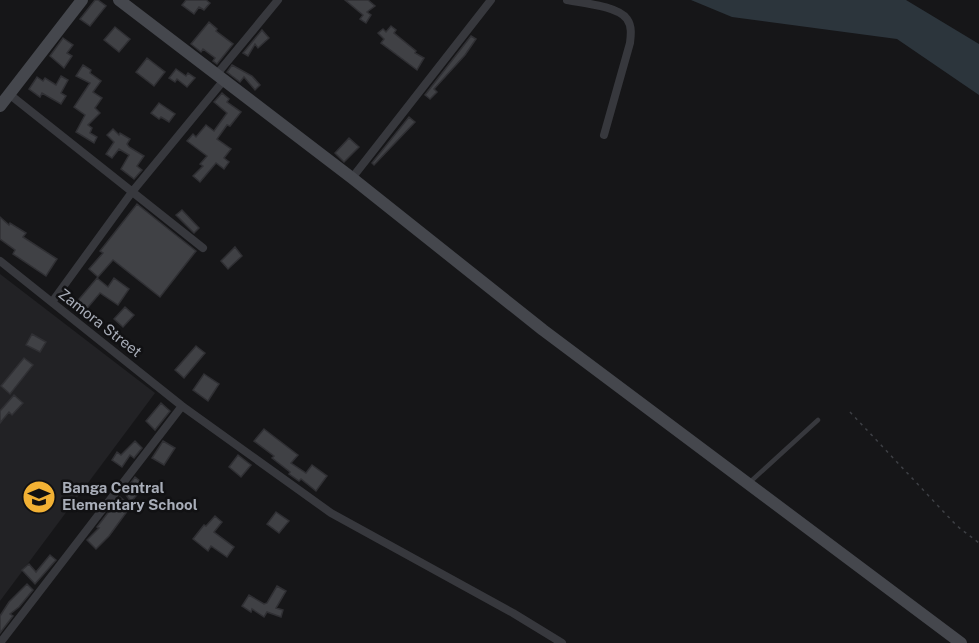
<svg xmlns="http://www.w3.org/2000/svg" width="979" height="643" viewBox="0 0 979 643" font-family="'Public Sans',sans-serif">
	<style>
		.built { fill: #222225 }
		.water { fill: #2c353c }
		.building { fill: #404145; stroke: #303034; stroke-width: 1.5 }
		.lines { fill: none; stroke-linecap: round; stroke-linejoin: round }
		.path { stroke: #3d3f44; stroke-width: 1.5; stroke-dasharray: 3 4.5; stroke-linecap: butt }
		.lane { stroke: #37383d; stroke-width: 4.5 }
		.street { stroke: #37383d; stroke-width: 8 }
		.secondary { stroke: #45474d; stroke-width: 12 }
		.labels { text-anchor: middle; stroke-width: 5; stroke-linejoin: round; paint-order: stroke }
		.street-label { font-size: 15px; fill: #a8adb8; stroke: #111113 }
		.poi-label { font-size: 15px; font-weight: bold; fill: #a8adb8; stroke: #111113; text-anchor: start }
	</style>
	<rect width="100%" height="100%" fill="#161618"/>
	<path class="built" d="M0,274L155,393L0,601Z"/>
	<path class="water" d="M691,0H906L979,44V95L897,39L732,17Z"/>
	<path class="building" d="M95,0H98L106,6L90,26L80,19Z
		M186,0H206L210,3L204,10L199,7L194,14L182,5Z
		M345,0H368L375,6L367,12L371,15L366,23L360,19L363,15Z
		M209,22L217,29L216,31L233,44L217,64L213,61L215,58L203,49L201,52L191,44Z
		M391,26L396,30L394,33L416,51L415,53L424,58L417,70L381,43L384,39L378,33L383,29L386,32Z
		M115,27L130,39L119,52L104,40Z
		M262,30L269,38L258,48L255,44L248,56L243,53Z
		M471,36L476,39L465,55L434,89L437,92L430,99L425,95Z
		M63,38L73,45L67,53L72,56L64,68L50,56Z
		M147,58L165,72L154,86L136,72Z
		M83,65L91,70L90,73L101,81L93,92L102,98L95,108L100,113L88,125L92,128L90,133L97,137L94,143L76,132L85,115L74,107L90,83L76,76Z
		M232,65L252,76L260,85L255,90L244,77L240,82L232,76L227,72Z
		M176,69L186,76L188,73L195,78L187,87L177,79L175,82L169,78Z
		M61,76L68,80L61,93L66,96L61,104L42,93L40,97L29,89L37,77L43,81L45,78L56,85Z
		M222,93L229,99L227,102L241,112L230,126L227,125L217,139L231,149L224,158L229,162L224,169L216,163L200,182L193,176L203,166L200,164L207,156L187,141L193,134L196,137L206,125L214,131L227,113L214,102Z
		M159,103L175,114L169,122L161,117L159,119L151,113Z
		M409,117L415,122L374,165L372,163Z
		M113,129L119,135L120,133L130,139L127,144L129,147L144,156L137,166L142,170L134,179L121,169L129,155L119,149L112,158L106,154L114,142L107,135Z
		M349,138L359,147L344,162L335,153Z
		M137,204L196,251L160,297L113,260L98,277L89,269L103,253L100,251Z
		M182,210L199,228L194,233L176,215Z
		M0,217L9,225L10,223L26,233L23,237L57,259L46,276L13,254L15,250L0,239Z
		M235,247L242,256L228,269L221,261Z
		M97,278L108,287L114,278L129,289L118,305L100,293L84,312L75,304Z
		M125,307L134,315L123,327L114,319Z
		M32,334L46,342L40,352L26,345Z
		M196,346L205,353L184,378L175,370Z
		M24,358L33,365L10,394L1,386Z
		M204,374L219,384L208,401L193,390Z
		M14,395L23,403L12,415L9,412L0,423V411Z
		M161,403L170,411L155,430L146,421Z
		M264,429L298,455L291,463L306,473L312,465L327,476L316,491L301,479L299,481L289,474L290,472L272,458L274,456L254,441Z
		M135,441L142,448L134,458L130,455L122,467L112,460L117,452L121,455Z
		M163,441L175,448L164,465L152,458Z
		M238,455L251,465L241,477L229,467Z
		M135,477L145,485L131,502L124,492Z
		M120,497L131,506L109,536L96,549L87,540L99,528L97,527Z
		M276,512L289,521L279,533L267,524Z
		M215,516L222,522L214,532L234,547L227,557L211,546L208,551L193,539L204,525L206,526Z
		M50,555L56,560L35,584L22,570L29,564L36,572Z
		M27,584L33,590L19,607L10,614L13,616L0,633V616L9,602Z
		M277,586L286,591L276,608L283,610L281,617L267,612L264,617L252,609L251,612L242,606L249,595L264,604L267,603Z"/>
	<g class="lines">
		<path class="path" d="M850,412L957,526L979,543"/>
		<path class="lane" d="M749,483L818,420"/>
		<path class="street" d="M567,0C582,3 618,6 627,19C632,26 631,35 630,43L604,135
			M217,74L278,0
			M9,94L203,248
			M352,178L491,0
			M0,261L182,406L331,513L513,613L562,643
			M52,302L132,192L224,80
			M0,643L182,406"/>
		<path class="secondary" d="M119,0L352,178L543,330L961,643
			M0,106L82,0"/>
	</g>
	<defs>
		<g id="school-disc" transform="scale(1.725)"><circle r="9.5" fill="#f2b134" stroke="#111113"/><path d="M0-5L7-2L0 1L-7-2ZM-4 1L0 2.5L4 1V4Q0 6-4 4Z" fill="#111"/></g>
	</defs>
	<g fill-rule="evenodd">
		<use href="#school-disc" x="39" y="497"/>
	</g>
	<g class="labels">
		<g class="street-label">
			<text transform="translate(100 323) rotate(38)" y="5">Zamora Street</text>
		</g>
		<g class="poi-label">
			<text x="62" y="493">Banga Central<tspan x="62" dy="17">Elementary School</tspan></text>
		</g>
	</g>
</svg>
